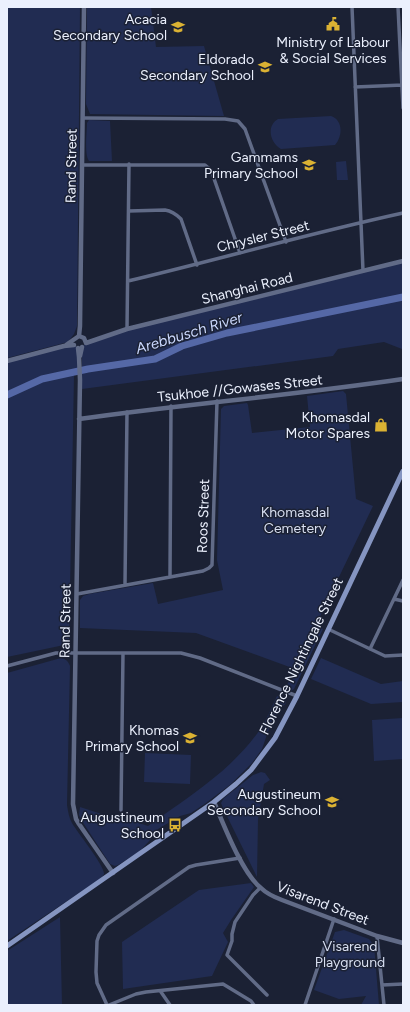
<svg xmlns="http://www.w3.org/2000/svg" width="410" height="1012" viewBox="0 0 410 1012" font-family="Figtree,sans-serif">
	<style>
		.green { fill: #212c52 }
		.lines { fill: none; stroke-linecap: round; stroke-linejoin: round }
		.river { stroke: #5568a6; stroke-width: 7 }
		.minor { stroke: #616b87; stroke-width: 3.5 }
		.tertiary { stroke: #616b87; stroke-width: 4.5 }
		.secondary { stroke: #8595c1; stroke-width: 5 }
		.labels { text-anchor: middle; stroke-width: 3; stroke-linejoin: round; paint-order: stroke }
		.poi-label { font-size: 14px; fill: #ebf0fd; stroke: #1b2134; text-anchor: end }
		.street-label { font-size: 14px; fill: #ebf0fd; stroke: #1b2134 }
		.park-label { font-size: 14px; fill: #d8dff1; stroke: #1b2134 }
		.water-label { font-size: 15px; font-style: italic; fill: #cad7fc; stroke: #1b2134 }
	</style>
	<rect width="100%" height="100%" fill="#1b2134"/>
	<path class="green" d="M7,7H80L77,326L74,334L68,342L7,358Z
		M87,7H151L156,47L204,46L224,116L90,114L86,104Z
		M331,116C343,120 343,136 335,145L281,149C270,143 266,126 278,119Z
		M89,120L110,121L112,161H89C84,154 87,133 87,123Z
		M346,161L348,180H337L336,162Z
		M403,261L402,349L384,342L338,349L333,356L82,389V347L86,343L96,338Z
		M74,345L78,348L79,371L42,379L31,385L43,380L74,373V375L69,644L7,657V361Z
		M343,391L346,394L356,499L373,506L316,625L323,629L294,689L291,691L285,689L295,669L196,633L80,628V600L83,596L89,594L153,583L158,604L223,590L217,560L221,409L224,406L247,403L248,405L252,433L310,427L307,396Z
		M61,658C66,659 68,661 70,666L67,805C68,811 69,818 72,823C77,832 105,866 104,874C103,876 102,877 100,879L7,941V673Z
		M321,658L381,684L403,681V702L371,704L311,679Z
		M277,696L285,699L286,703L272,720L262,749L252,763L231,784L206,803L191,813L180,816L158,829L150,840L139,852L118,865L115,866L110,864L82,821L79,815L80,807L114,818L127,819L148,826C188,797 233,770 261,728C267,719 272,706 277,696Z
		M403,718V759L374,761L372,720Z
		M145,753L191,755L190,784L144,782Z
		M261,772L265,773L270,780L264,784L258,819L257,877L223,808L221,803L224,798L253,775Z
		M251,883L254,887L231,920L223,933L228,942L212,976L123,989L122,942L199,890Z
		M60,917L62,1005H7V951Z
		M344,930L369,939L374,945L379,1005H361L366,996L339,999L314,990L335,932Z"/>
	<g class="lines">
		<path class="river" d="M7,395L42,379L88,369L155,359L182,346L227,333L403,297"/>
		<path class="minor" d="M352,7L363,271
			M398,7L403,108
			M355,87L403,85
			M83,118L225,119L238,121L245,129L286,242
			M83,165H205L211,170L240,253
			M129,211L165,210C172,211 176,214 181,219L197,265
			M128,281C220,259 311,233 403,213
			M127,329L129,164
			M170,576L171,406
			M125,584L127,412
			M77,594L203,571L209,568L212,565L217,401
			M394,599L403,601
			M328,629L385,656L403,655
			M370,649L403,580
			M7,666L56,653H181L200,658L297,696
			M121,810L123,653
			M260,888L253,895L235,922L232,934V941L227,955L267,995
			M377,936L384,1005
			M382,985L403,984
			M161,992L170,1005
			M107,1005L97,983L96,972L97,941L99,935L106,925L189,867L196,865L240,858
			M109,1005L136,994L146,992L223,984L251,1001L254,1005
			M305,1005L334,919"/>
		<path class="tertiary" d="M79,336L80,326L84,7
			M86,343L127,329L403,261
			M66,345L79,336L84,338L86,343
			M78,348L79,357L80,380L73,804L76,819L79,824L113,873
			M80,356L82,347
			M7,361L64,346L74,345
			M79,419C187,404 295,395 403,379
			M214,802C224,825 242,873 261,888C267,894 274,897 282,900L377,936L403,943"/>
		<path class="secondary" d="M7,946L214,802L236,784L251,770L275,738L297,696L403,471"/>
	</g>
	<defs>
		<g id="civic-bare" transform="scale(1.08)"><path d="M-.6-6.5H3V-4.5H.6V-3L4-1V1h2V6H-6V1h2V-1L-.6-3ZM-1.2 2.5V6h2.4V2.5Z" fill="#dbb233" stroke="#1b2134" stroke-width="2.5" paint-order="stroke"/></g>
		<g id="school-bare" transform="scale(1.08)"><path d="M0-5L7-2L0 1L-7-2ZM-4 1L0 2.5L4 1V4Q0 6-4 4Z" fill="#dbb233" stroke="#1b2134" stroke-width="2.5" paint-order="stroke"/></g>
		<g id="shop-bare" transform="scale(1.08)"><path d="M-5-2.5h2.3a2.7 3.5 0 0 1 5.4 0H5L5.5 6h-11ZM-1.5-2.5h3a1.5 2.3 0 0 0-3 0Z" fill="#dbb233" stroke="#1b2134" stroke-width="2.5" paint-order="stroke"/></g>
		<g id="bus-bare" transform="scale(1.08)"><path d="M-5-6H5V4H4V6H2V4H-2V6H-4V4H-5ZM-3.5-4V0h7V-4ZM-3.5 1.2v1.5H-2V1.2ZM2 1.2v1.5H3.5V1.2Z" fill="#dbb233" stroke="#1b2134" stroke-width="2.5" paint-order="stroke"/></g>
	</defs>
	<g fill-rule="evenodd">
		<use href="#civic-bare" x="333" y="24"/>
		<use href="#school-bare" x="178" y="27"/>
		<use href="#school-bare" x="265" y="67"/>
		<use href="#school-bare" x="309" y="165"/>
		<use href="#shop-bare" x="381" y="425"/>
		<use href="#school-bare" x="190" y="738"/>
		<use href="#school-bare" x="332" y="802"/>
		<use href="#bus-bare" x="175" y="825"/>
	</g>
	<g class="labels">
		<g class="poi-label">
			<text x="167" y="24">Acacia<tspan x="167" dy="16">Secondary School</tspan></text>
			<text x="333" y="47" text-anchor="middle">Ministry of Labour<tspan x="333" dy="16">&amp; Social Services</tspan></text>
			<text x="254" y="64">Eldorado<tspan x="254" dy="16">Secondary School</tspan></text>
			<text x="298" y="162">Gammams<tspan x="298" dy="16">Primary School</tspan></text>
			<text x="370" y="422">Khomasdal<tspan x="370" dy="16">Motor Spares</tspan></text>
			<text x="179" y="735">Khomas<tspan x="179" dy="16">Primary School</tspan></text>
			<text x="321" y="799">Augustineum<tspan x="321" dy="16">Secondary School</tspan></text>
			<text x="164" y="822">Augustineum<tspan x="164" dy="16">School</tspan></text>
		</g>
		<g class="street-label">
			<text transform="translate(71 166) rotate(-89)" y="5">Rand Street</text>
			<text transform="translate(263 236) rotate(-14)" y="5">Chrysler Street</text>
			<text transform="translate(247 288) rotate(-14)" y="5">Shanghai Road</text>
			<text transform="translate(240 388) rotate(-6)" y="5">Tsukhoe //Gowases Street</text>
			<text transform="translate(203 516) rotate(-88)" y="5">Roos Street</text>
			<text transform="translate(65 621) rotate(-89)" y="5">Rand Street</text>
			<text transform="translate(301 656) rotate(-64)" y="5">Florence Nightingale Street</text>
			<text transform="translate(323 903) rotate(21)" y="5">Visarend Street</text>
		</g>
		<g class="park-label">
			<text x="295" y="517">Khomasdal<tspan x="295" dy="16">Cemetery</tspan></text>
			<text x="350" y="951">Visarend<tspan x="350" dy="16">Playground</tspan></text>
		</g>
		<g class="water-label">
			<text transform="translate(189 333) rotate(-17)" y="5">Arebbusch River</text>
		</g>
	</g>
	<rect width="410" height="1012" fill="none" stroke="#ebf0fd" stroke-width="16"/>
</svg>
